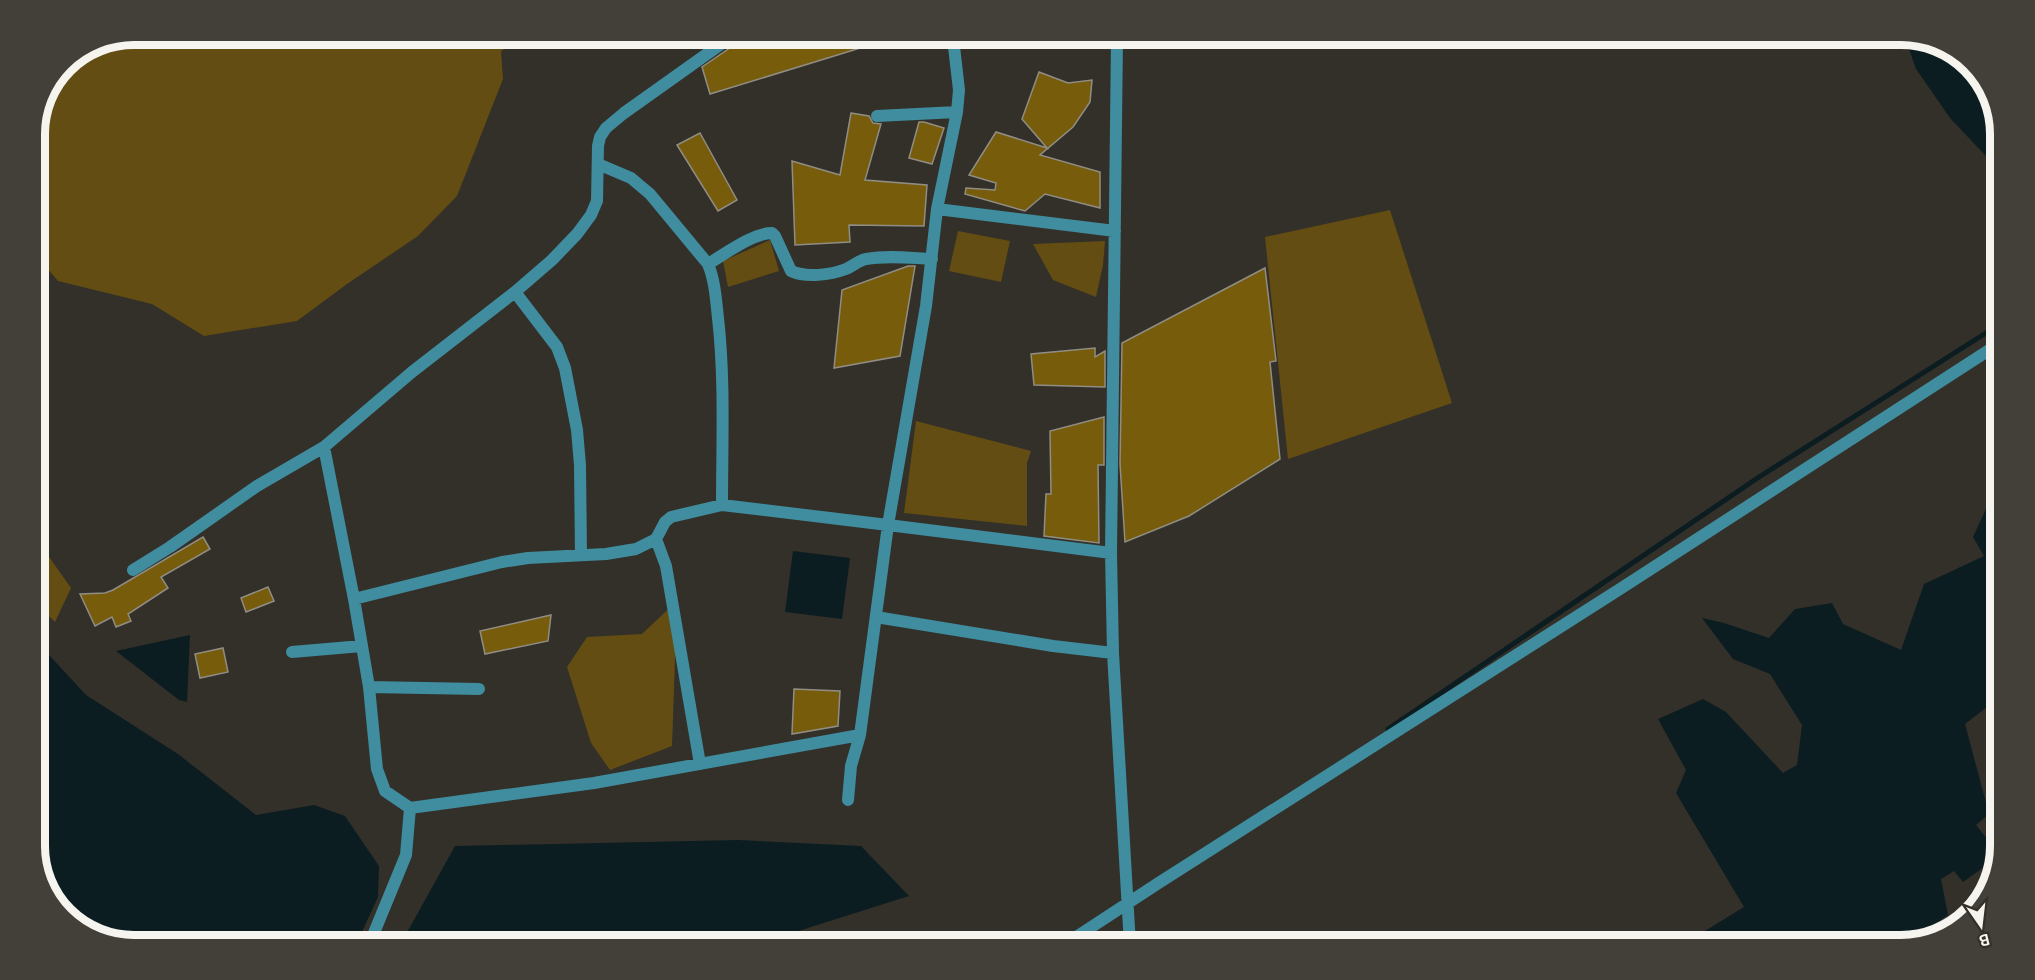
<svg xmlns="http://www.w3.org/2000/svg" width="2035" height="980" viewBox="0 0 2035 980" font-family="Ubuntu,sans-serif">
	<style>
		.green { fill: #634d12 }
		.water { fill: #0c1d21 }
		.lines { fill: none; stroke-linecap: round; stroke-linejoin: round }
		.stream { stroke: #0c1d21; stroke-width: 5 }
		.building { fill: #775c0c; stroke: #908d84; stroke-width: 1.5 }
		.minor { stroke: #3f8d9f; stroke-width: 12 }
		.tertiary { stroke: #3f8d9f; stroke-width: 12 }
		.rim { fill: none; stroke: #f6f4ef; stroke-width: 8 }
	</style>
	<rect width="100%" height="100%" fill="#333029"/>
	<path class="green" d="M519,40L501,51L503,79L457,196L418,236L347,284L297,321L204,336L152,304L58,281L35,254V128L64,63L96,42Z
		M1390,210L1452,403L1288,459L1265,237Z
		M958,231L1010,241L1001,282L949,271Z
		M770,240L779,271L728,287L723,261Z
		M1105,241L1103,265L1096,297L1053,280L1033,244Z
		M916,421L1031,451L1027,463V526L904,513Z
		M35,537L71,588L55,622L35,603Z
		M677,601L672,746L610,770L591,743L567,667L587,637L642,634Z"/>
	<path class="water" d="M1904,35L1945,45L1984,79L2000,128V171L1950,118L1916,69Z
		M2000,465V697L1965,724L1989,814L1976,825L1999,854L1998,857L1963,882L1954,871L1941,879L1948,915L1915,937L1881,945H1682L1744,907L1676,793L1686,770L1658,719L1703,699L1726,712L1783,773L1797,765L1802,725L1770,674L1733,659L1702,618L1724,623L1769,638L1795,609L1832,603L1843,624L1901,650L1924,584L1984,556L1973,537L1990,500L1993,479Z
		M793,551L850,558L842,619L785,612Z
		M190,635L187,702L179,700L116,651Z
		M35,640L86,695L178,754L256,815L314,805L345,816L379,866L378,897L356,945H134L90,935L51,902L35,853Z
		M738,840L861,846L909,896L754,945H400L455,846Z"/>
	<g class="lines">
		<path class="stream" d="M1388,729L1759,477L2000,324"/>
	</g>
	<path class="building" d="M743,39H880V42L710,94L702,67Z
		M1039,72L1068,83L1092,80L1090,102L1073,127L1040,155L1100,172V208L1045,194L1025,211L965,194L966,188L995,190L996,183L969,175L996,132L1047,148L1022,119Z
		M851,113L869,116L873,123L881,124L865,180L927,185L924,226L849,225L850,242L795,245L792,161L840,175Z
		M919,122H924L944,128L932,164L909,158Z
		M700,133L737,200L718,211L677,145Z
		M908,266H915L900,356L834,368L842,290Z
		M1265,268L1276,361L1270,362L1280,459L1189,516L1125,542L1120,464L1122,343Z
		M1095,348V357L1105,351V387L1034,385L1031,354Z
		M1104,417V465H1098L1099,543L1044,536L1046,494H1051L1050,431Z
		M203,537L210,549L161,577L168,588L128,614L131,621L116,627L112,617L95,626L80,594L105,593L113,590Z
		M268,587L274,601L246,612L241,598Z
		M551,615L548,641L485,654L480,631Z
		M223,648L228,672L200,678L195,654Z
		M794,689L840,691L838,726L792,734Z"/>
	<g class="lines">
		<path class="minor" d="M877,116L957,112
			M598,164L631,178L650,194L708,264C715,281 716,300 718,318C725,380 722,443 722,505
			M937,209L1115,231
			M708,264C725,254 753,233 772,233L775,236L791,271C806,278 830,275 846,269C853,266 859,260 866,259C888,255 910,258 932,259
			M515,292L557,347L565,368L577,430L580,465L581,555
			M324,447L354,599L369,687L377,769L385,791L410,808L594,783L860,735L888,525L1111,553L1117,38
			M656,539L666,566L700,764
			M1111,553L1113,653L1130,945
			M133,570L170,547L257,486L324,447L412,372L515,292L552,260L577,234L591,215L597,201L598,146L600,137L606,128L624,113L728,39
			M354,599L502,562L528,558L606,554L636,549L656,539L665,522L671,517L722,505L888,525L926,306L937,209L957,112L959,90L953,38
			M876,617L1053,646L1113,653
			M292,652L362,646
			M369,687L479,689
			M848,800L851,766L860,735
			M1064,945L1157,884L1620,589L2000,343"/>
		<path class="tertiary" d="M369,945L406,855L410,808"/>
	</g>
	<path d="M0 0H2035V980H0ZM134 45H1901A89 89 0 0 1 1990 134V846A89 89 0 0 1 1901 935H134A89 89 0 0 1 45 846V134A89 89 0 0 1 134 45Z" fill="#434039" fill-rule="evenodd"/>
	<path class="rim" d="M134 45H1901A89 89 0 0 1 1990 134V846A89 89 0 0 1 1901 935H134A89 89 0 0 1 45 846V134A89 89 0 0 1 134 45Z"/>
	<g transform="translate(1981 926) rotate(166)" stroke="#333029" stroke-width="4.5" paint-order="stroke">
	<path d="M0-4.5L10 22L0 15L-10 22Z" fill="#f6f4ef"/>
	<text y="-9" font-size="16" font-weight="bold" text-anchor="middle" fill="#f6f4ef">B</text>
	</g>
</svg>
